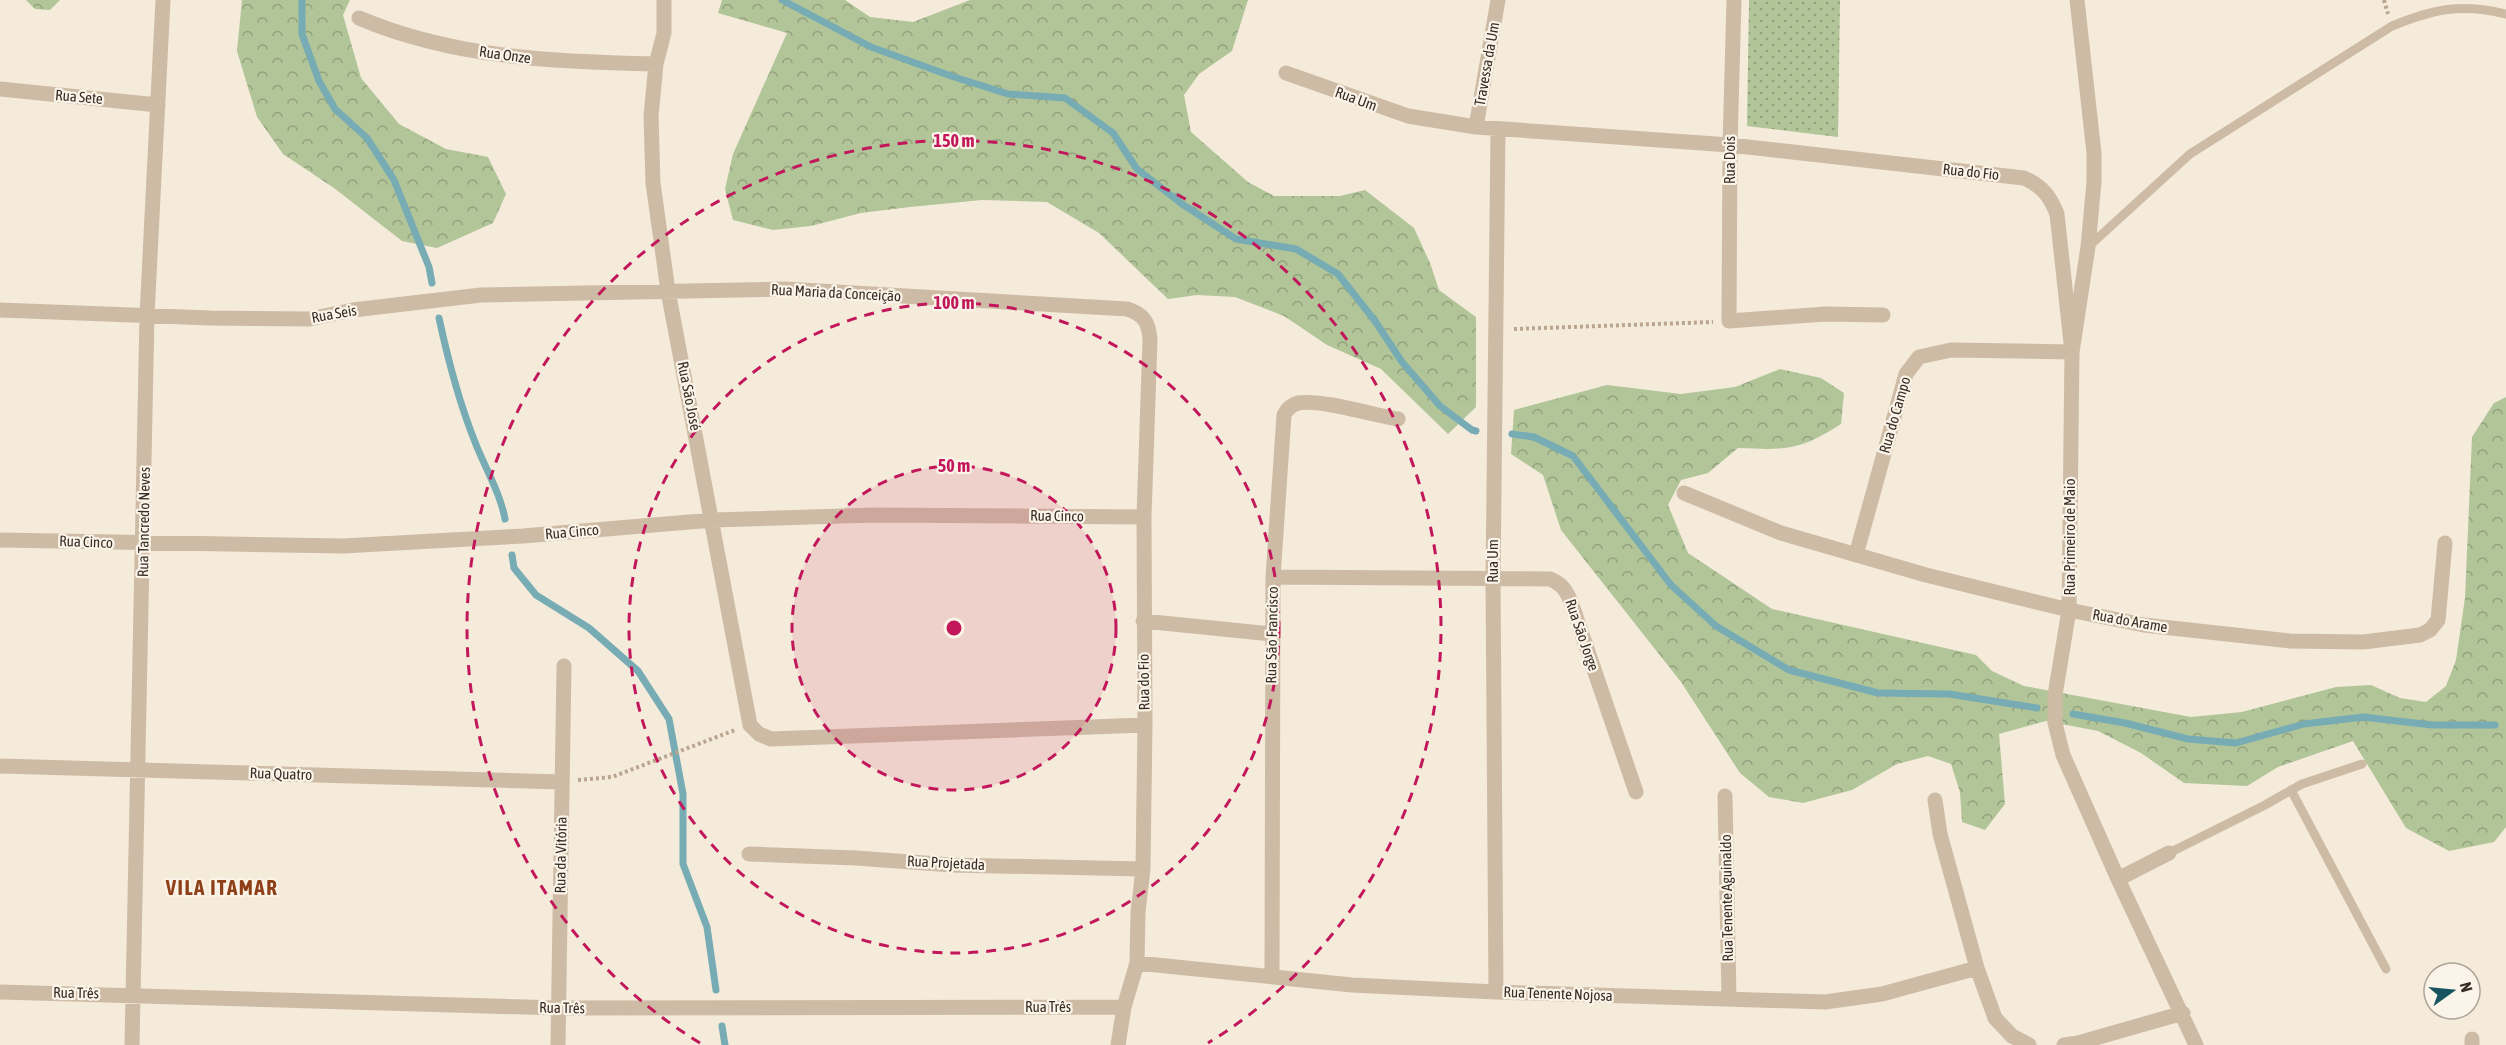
<svg xmlns="http://www.w3.org/2000/svg" width="2506" height="1045" viewBox="0 0 2506 1045" font-family="'Asap Condensed',sans-serif">
	<style>
		.forest { fill: url(#forest-crowns) }
		.park { fill: url(#park-dots) }
		.lines { fill: none; stroke-linecap: round; stroke-linejoin: round }
		.stream { stroke: #77acb4; stroke-width: 7 }
		.path { stroke: #baa58f; stroke-width: 4; stroke-dasharray: 3 3; stroke-linecap: butt }
		.lane { stroke: #cebba5; stroke-width: 9 }
		.street { stroke: #cebba5; stroke-width: 15 }
		.ring { fill: none; stroke: #c2185b; stroke-width: 3; stroke-dasharray: 10 8 }
		.labels { text-anchor: middle; stroke-width: 4.5; stroke-linejoin: round; paint-order: stroke }
		.street-label { font-size: 15px; fill: #392e27; stroke: #fbf4e8 }
		.district-label { font-size: 21px; font-weight: bold; letter-spacing: 1.5px; fill: #904018; stroke: #fbf4e8 }
		.centre { fill: #c2185b; stroke: #fbf4e8; stroke-width: 3 }
		.ring-label { font-size: 18px; text-anchor: middle; font-weight: bold; fill: #c2185b; stroke: #fbf4e8; stroke-width: 4.5; stroke-linejoin: round; paint-order: stroke }
	</style>
	<defs>
		<pattern id="forest-crowns" width="20" height="18" patternUnits="userSpaceOnUse" patternTransform="scale(1.5)"><rect width="20" height="18" fill="#b2c599"/><path d="M2 6a3 3 0 1 1 6 0M12 15a3 3 0 1 1 6 0" fill="none" stroke="#92a07d"/></pattern>
		<pattern id="park-dots" width="8" height="8" patternUnits="userSpaceOnUse" patternTransform="scale(1.5)"><rect width="8" height="8" fill="#b2c599"/><path d="M2 2h.1M6 6h.1" fill="none" stroke="#92a07d" stroke-width="1.8" stroke-linecap="round"/></pattern>
	</defs>
	<rect width="100%" height="100%" fill="#f4ebdb"/>
	<path class="forest" d="M26,0H60L50,10L35,9Z
		M242,0H350L343,15L361,78L399,124L446,149L488,157L506,194L493,223L437,248L402,241L334,188L283,154L257,117L237,51Z
		M722,0H845L870,17L913,22L970,0H1248L1232,51L1199,74L1184,95L1191,132L1248,182L1274,196H1340L1365,190L1414,228L1430,263L1439,290L1476,317V407L1448,434L1381,369L1327,345L1284,316L1235,297L1197,295L1168,299L1099,233L1047,202L982,200L910,207L861,213L811,226L773,230L733,220L725,189L733,154L787,33L718,13Z
		M1780,369L1821,378L1844,393L1841,424C1799,451 1786,450 1738,448L1708,473L1681,480L1668,505L1688,553L1772,609L1976,655L1992,671L2024,686L2191,717L2242,712L2336,687L2371,685L2400,698L2426,702L2446,686L2456,660L2465,598L2472,437L2494,403L2506,397V827L2494,842L2449,851L2406,828L2353,741L2278,767L2247,786L2184,783L2141,753L2098,731L2046,721L1999,734L2005,804L1985,830L1962,822L1960,792L1951,764L1928,756L1897,764L1852,790L1803,803L1769,797L1740,773L1681,682L1561,530L1543,475L1511,454L1514,410L1607,385L1681,394L1735,387Z"/>
	<path class="park" d="M1749,0H1840L1838,137L1747,126Z"/>
	<g class="lines">
		<path class="stream" d="M302,0V34L319,81L335,109L367,138L394,180L429,267L432,283
			M782,0L871,47L951,76L1008,94L1065,98L1113,133L1137,169L1182,204L1236,239L1296,249L1338,274L1375,321L1402,362L1440,406L1472,430L1476,431
			M439,318C448,360 459,402 475,442C485,468 500,492 505,519
			M1512,434L1534,437L1573,456L1671,585L1716,626L1789,670L1878,693L1949,694L2037,708
			M512,555L514,568L536,595L589,628L638,671L669,719L683,794V864L707,927L716,990
			M2073,714L2125,723L2188,739L2236,743L2304,724L2363,717L2432,725H2495
			M722,1026L725,1045"/>
		<path class="path" d="M2384,0L2388,14
			M1514,329L1713,322
			M578,780L612,777L735,730"/>
		<path class="lane" d="M2088,247L2190,154L2392,26C2434,9 2460,3 2506,14
			M2291,790L2386,969
			M2169,853L2265,805L2302,784L2362,764"/>
		<path class="street" d="M664,0V33L656,64L651,116L653,183L668,291L750,725L759,734L771,739L1145,725
			M1734,0L1730,145L1729,321L1826,314L1883,315
			M2077,0L2094,153V182L2088,247L2072,352L2069,610L2055,695V723L2063,755L2118,879L2196,1045
			M359,18C453,58 555,62 656,64
			M1286,73L1408,116L1476,127L1730,145L2024,178C2042,186 2050,196 2057,214L2072,352L1951,350L1919,357L1906,374L1856,555
			M0,89L158,105
			M1476,127L1498,0
			M0,310L210,318L309,319L353,310L481,295L785,289L1127,309C1144,314 1149,323 1150,340L1144,517L1145,725L1143,869L1138,912L1137,963L1124,1007L1118,1045
			M1684,493L1781,533L1926,575L2069,610L2144,625L2290,641L2363,642L2420,635L2430,630L2438,620L2445,543
			M0,540L343,546L523,536L713,520L874,515L1144,517
			M1273,577L1550,579C1562,584 1566,590 1571,602L1636,792
			M1143,621L1272,634
			M0,766L562,782
			M1725,796L1729,999
			M1935,800L1940,834L1977,968L1995,1018L2012,1036L2029,1045
			M749,854L856,858L952,865L1143,869
			M2118,879L2169,853
			M1137,963L1352,985L1496,992L1825,1002L1882,994L1977,968
			M1272,976L1273,577L1284,415C1287,409 1291,405 1298,403C1321,399 1373,415 1398,419
			M0,992L558,1008L1124,1007
			M1496,992L1493,579L1498,130
			M2472,1039V1045
			M132,1045L147,315L163,0
			M558,1045L564,666
			M2064,1045L2078,1043L2183,1013"/>
	</g>
	<circle cx="954" cy="628" r="162" fill="#c2185b" fill-opacity=".12"/>
	<g class="ring">
		<circle cx="954" cy="628" r="162"/>
		<circle cx="954" cy="628" r="325"/>
		<path d="M700 1043A487 487 0 1 1 1208 1043"/>
	</g>
	<g class="labels">
		<g class="street-label">
			<text transform="translate(505 55) rotate(8)" y="5">Rua Onze</text>
			<text transform="translate(1487 64) rotate(-80)" y="5">Travessa da Um</text>
			<text transform="translate(79 97) rotate(5)" y="5">Rua Sete</text>
			<text transform="translate(1356 99) rotate(20)" y="5">Rua Um</text>
			<text transform="translate(1730 160) rotate(-90)" y="5">Rua Dois</text>
			<text transform="translate(1971 172) rotate(6)" y="5">Rua do Fio</text>
			<text transform="translate(836 293) rotate(3)" y="5">Rua Maria da Conceição</text>
			<text transform="translate(334 314) rotate(-10)" y="5">Rua Seis</text>
			<text transform="translate(689 396) rotate(79)" y="5">Rua São José</text>
			<text transform="translate(1895 415) rotate(-74)" y="5">Rua do Campo</text>
			<text transform="translate(1057 516) rotate(1)" y="5">Rua Cinco</text>
			<text transform="translate(144 522) rotate(-89)" y="5">Rua Tancredo Neves</text>
			<text transform="translate(572 532) rotate(-5)" y="5">Rua Cinco</text>
			<text transform="translate(2070 537) rotate(-90)" y="5">Rua Primeiro de Maio</text>
			<text transform="translate(86 542) rotate(2)" y="5">Rua Cinco</text>
			<text transform="translate(1493 561) rotate(-90)" y="5">Rua Um</text>
			<text transform="translate(2130 621) rotate(10)" y="5">Rua do Arame</text>
			<text transform="translate(1272 635) rotate(-89)" y="5">Rua São Francisco</text>
			<text transform="translate(1582 635) rotate(71)" y="5">Rua São Jorge</text>
			<text transform="translate(1144 682) rotate(-91)" y="5">Rua do Fio</text>
			<text transform="translate(281 774) rotate(2)" y="5">Rua Quatro</text>
			<text transform="translate(561 855) rotate(-89)" y="5">Rua da Vitória</text>
			<text transform="translate(946 863) rotate(3)" y="5">Rua Projetada</text>
			<text transform="translate(1727 898) rotate(-91)" y="5">Rua Tenente Aguinaldo</text>
			<text transform="translate(76 993) rotate(1)" y="5">Rua Três</text>
			<text transform="translate(1558 994) rotate(2)" y="5">Rua Tenente Nojosa</text>
			<text x="1048" y="1012">Rua Três</text>
			<text transform="translate(562 1008) rotate(1)" y="5">Rua Três</text>
		</g>
		<g class="district-label">
			<text x="222" y="895">VILA ITAMAR</text>
		</g>
	</g>
	<circle cx="954" cy="628" r="9" class="centre"/>
	<g class="ring-label">
		<text x="954" y="147">150 m</text>
		<text x="954" y="309">100 m</text>
		<text x="954" y="472">50 m</text>
	</g>
	<g transform="translate(2452 991) rotate(75)"><circle r="28" fill="#fbf4e8" stroke="#ada59b" stroke-width="1.5"/>
	<path d="M0-4.5L10 22L0 15L-10 22Z" fill="#18545f"/>
	<text y="-9" font-size="16" font-weight="bold" text-anchor="middle" fill="#392e27">N</text>
	</g>
</svg>
